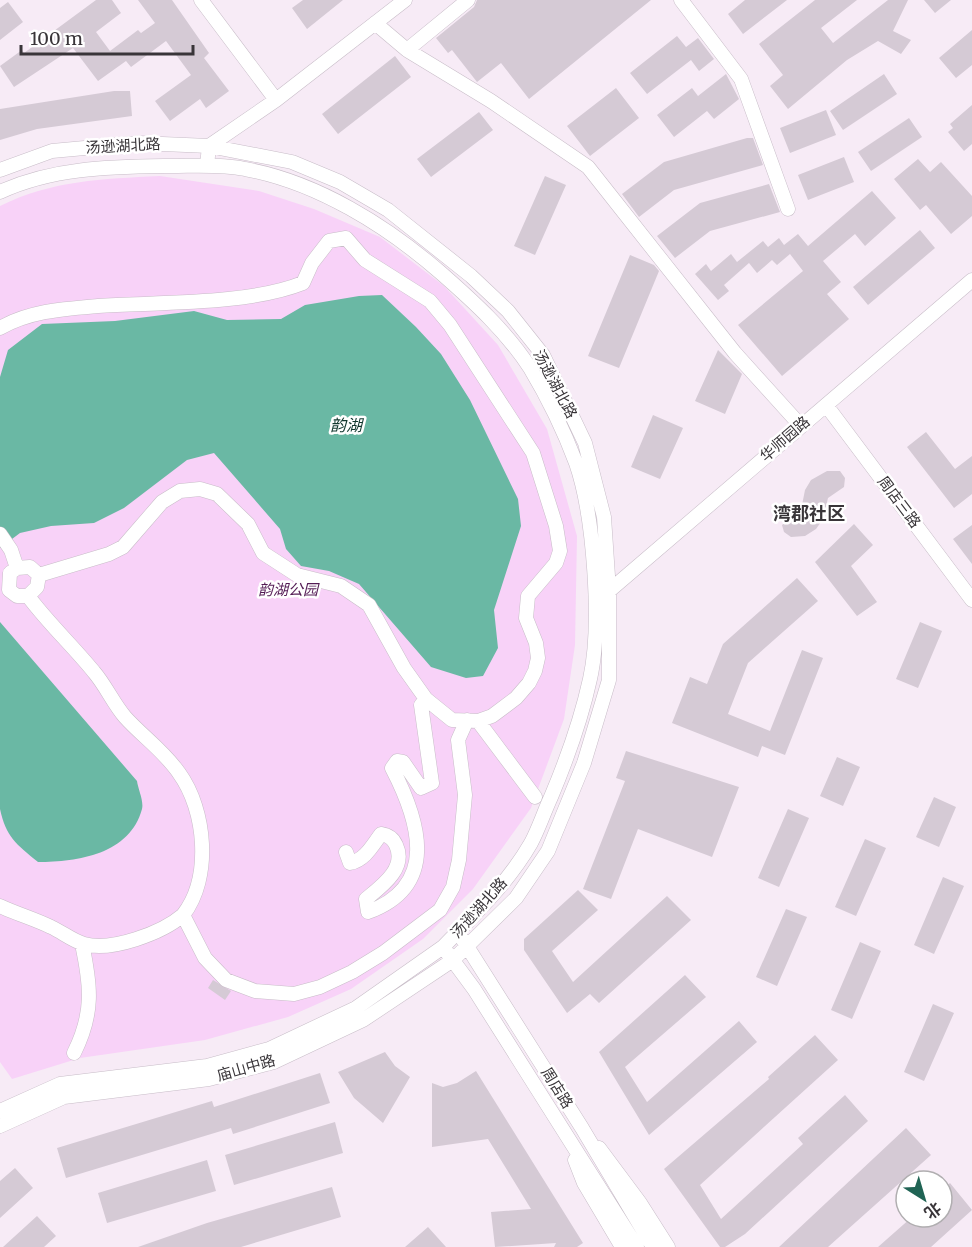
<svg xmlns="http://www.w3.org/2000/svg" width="972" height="1247" viewBox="0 0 972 1247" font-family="Merriweather,'Noto Sans SC',serif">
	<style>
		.green { fill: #f8d2f8 }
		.water { fill: #6ab8a4 }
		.building { fill: #d5cad5 }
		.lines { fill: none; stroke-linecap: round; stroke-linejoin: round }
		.minor-casing { stroke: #c8bdc8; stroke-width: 15 }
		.minor { stroke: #fff; stroke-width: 14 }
		.labels { text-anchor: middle; stroke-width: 5; stroke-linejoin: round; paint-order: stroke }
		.street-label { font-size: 15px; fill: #393539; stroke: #fff }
		.park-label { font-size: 15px; font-style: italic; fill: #531b54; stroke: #fff }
		.water-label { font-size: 16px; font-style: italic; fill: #10362d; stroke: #fff }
		.quarter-label { font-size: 18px; font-weight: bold; fill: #393539; stroke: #fff }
	</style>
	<rect width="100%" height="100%" fill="#f7ebf6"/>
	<path class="green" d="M160,176L259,191L314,209L380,237L444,286L498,345L547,429L577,536L575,645L564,719L531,808L473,889L423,939L351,989L288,1017L205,1040L80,1058L12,1079L0,1062V206C53,180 102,179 160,176Z"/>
	<path class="water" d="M382,295L416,327L441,354L470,400L518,499L521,526L494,610L498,648L483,676L466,678L431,667L359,584L329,571L301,566L286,549L280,529L214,453L187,460L124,508L94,523L51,526L20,533L0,548V377L8,350L42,324L115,321L194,311L227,320L281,319L305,305L359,296Z
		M0,622L137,781C138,789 144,801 142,809C130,854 78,862 38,862C16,844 6,837 0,809Z"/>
	<path class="building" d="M96,0H112L121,13L96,32L110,51L138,30L141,33L155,23L138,0H172L209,53L204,58L229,91L206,108L200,99L170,121L155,101L191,75L166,41L131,67L126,61L98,81L73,48L14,87L0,66L22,50L24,53Z
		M303,0H343L307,29L292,8Z
		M477,0H651L529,99L501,63L477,82L452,50L448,53L436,38L474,7Z
		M745,0H787L743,34L728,14Z
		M815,0H857L821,28L833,43L888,0H908L893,31L911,40L901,54L878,41L847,60L788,109L770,86L783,75L759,44Z
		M924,0H951L935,13Z
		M8,2L23,22L0,40V8Z
		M972,30V65L956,78L939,58Z
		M677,36L686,47L698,38L714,59L699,71L691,60L647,94L630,73Z
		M395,56L411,77L338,134L322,114Z
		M726,74L739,99L714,119L707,111L674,137L657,115L692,88L698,96Z
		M884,74L897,94L843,130L830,111Z
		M616,88L639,118L590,156L567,126Z
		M114,91H130L132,116L37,129L0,140V109Z
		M972,105V144L964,151L948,132L953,128L950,124Z
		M826,110L836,135L790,153L780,128Z
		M479,112L493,130L431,177L417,159Z
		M909,118L922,137L871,171L858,152Z
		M747,138H753L763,165L674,190L639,217L622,194L664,162Z
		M844,157L854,182L808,200L798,175Z
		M918,159L930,172L941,162L972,196V216L951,234L926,205L920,210L894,179Z
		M545,176L566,185L535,255L514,246Z
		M769,184L780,212L710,231L675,258L657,236L700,203Z
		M872,191L896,218L865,246L855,234L823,261L841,282L827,294L849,319L782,376L738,325L803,271L790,254L777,265L772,260L757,273L749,263L724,285L729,291L718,300L695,274L706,264L711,271L731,254L737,262L763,241L768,247L779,238L784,245L798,234L808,246Z
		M920,230L935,248L868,305L853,287Z
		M630,255L654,265L659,271L619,368L588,356Z
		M718,350L742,374L725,414L695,401Z
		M653,415L683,428L660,479L631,467Z
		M926,432L955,469L972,456V494L954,508L907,447Z
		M827,471H840L845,478L844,487L828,498L823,519L816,529L805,536L791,537L784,532L782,525L801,510L805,490L811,480Z
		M854,524L873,545L851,566L877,602L857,616L815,562Z
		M972,525V564L953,539Z
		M797,578L818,601L748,663L728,714L770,731L802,650L823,658L785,755L762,746L758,757L672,723L690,677L707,684L723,644Z
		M920,622L942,631L918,688L896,679Z
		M626,751L739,787L712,857L638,829L611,899L583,889L625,781L616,778Z
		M837,757L860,767L843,806L820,796Z
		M934,797L956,807L939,847L916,837Z
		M788,809L809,818L779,887L758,878Z
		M865,839L886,848L856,916L835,907Z
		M943,877L964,886L934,954L914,945Z
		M578,890L598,910L552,951L573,982L667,896L691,920L599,1003L590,994L567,1013L524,950V939Z
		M786,909L807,917L777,986L756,977Z
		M860,942L881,951L852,1019L831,1010Z
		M685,975L706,997L625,1067L647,1102L739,1021L757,1042L649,1135L599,1052Z
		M213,980L231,991L225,1000L208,988Z
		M933,1004L954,1013L924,1081L904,1072Z
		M815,1035L838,1060L700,1185L721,1219L803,1144L798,1138L845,1095L868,1121L745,1234L725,1247H720L664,1169L769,1079L768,1077Z
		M385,1052L395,1066L410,1077L383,1123L354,1098L338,1072Z
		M476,1071L583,1243L577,1247H554L556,1243L495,1247L491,1212L531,1209L488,1139L432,1147V1083L443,1087L457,1083Z
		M320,1073L330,1103L233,1134L231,1128L66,1178L57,1148L212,1101L214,1107Z
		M335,1122L343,1153L234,1185L225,1155Z
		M906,1128L931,1155L828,1247H779Z
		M207,1160L216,1191L107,1223L98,1193Z
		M15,1168L33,1188L0,1218V1181Z
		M950,1183L972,1210L931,1247H878L912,1217H942V1190Z
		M332,1187L341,1217L241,1247H138L207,1223Z
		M37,1216L56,1236L44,1247H3Z
		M428,1227L446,1247H405Z"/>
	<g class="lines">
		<g class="minor-casing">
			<path id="minor" d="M201,0L276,100
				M681,0L741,79L788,209
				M375,23L407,50L468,0
				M407,50L491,101L588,167L735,353L801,426
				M207,166L209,146L276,100L405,0
				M0,170L52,151L139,143L209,146L292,162L340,182L388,210L471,276L508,311L543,355L585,443L604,517L609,591V680L584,763L548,851L516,898L453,960L363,1020L274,1062L209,1079L64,1097L0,1126
				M0,192C54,167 112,167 171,166C195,166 221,164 245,169C317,182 387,226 441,273C474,302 506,331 530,368C548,398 564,431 576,463C594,515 602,626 590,679C581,720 567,759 551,797C544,812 539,828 531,843C508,883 475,914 443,947L474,989L637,1247
				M0,328C30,311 63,309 98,306C158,302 248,305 303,283L312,263L329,241L346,238L365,260L430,301L450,325L533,453L556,526L560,551L556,563L528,596L526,618L536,643L538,658L535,671L529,683L516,698L492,716L478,721
				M826,405L972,600
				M0,534L11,550L17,568
				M39,575L109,554L123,547L162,502L180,491L200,489L217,494L248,524L263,553L297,575L341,586L369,605L404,668L426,699L452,720L478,721L535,797
				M603,590L609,591L972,280
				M28,596L37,587L39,575L30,567L17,568L10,573L9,590L17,596H28C48,623 73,646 94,672C106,686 113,703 125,717C142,736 164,751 179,773C206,810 212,878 183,915L205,958L226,980L255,991L294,994L320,987L352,972L383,953L440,910L453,887L459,860L465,795L458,740L467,720
				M346,852L350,863C365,860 372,846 381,834C388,835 393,838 396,845C407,868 382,886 366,899L368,912C439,886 420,822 392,768L397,761L403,762L421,788L432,783L421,705L426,699
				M0,906C17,914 35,919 51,927C62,932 73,941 84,944C111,952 162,933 183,915
				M463,940L582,1128L653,1247
				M74,1053C94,1013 91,986 82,944
				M0,1111L60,1084L207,1066L269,1049L356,1008L443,947
				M599,1148L640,1203L668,1247
				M575,1160L584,1183L622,1247"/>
		</g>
		<use href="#minor" class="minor"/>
	</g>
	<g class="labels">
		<g class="street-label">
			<text transform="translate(123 146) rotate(-3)" y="5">汤逊湖北路</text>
			<text transform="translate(555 384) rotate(62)" y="5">汤逊湖北路</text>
			<text transform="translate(785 439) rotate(-41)" y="5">华师园路</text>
			<text transform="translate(899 502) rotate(53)" y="5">周店三路</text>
			<text transform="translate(479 908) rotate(-48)" y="5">汤逊湖北路</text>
			<text transform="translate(246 1068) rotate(-16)" y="5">庙山中路</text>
			<text transform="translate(557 1088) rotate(58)" y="5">周店路</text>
		</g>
		<g class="park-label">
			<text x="288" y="595">韵湖公园</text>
		</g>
		<g class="water-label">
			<text x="346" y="431">韵湖</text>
		</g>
		<g class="quarter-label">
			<text x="809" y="520">湾郡社区</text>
		</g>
	</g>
	<g transform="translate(924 1199) rotate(143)"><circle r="28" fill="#ffffff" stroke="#b0aeb0" stroke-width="1.5"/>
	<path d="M0-4.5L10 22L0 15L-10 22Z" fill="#206454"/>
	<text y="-9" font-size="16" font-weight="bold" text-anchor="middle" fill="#393539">北</text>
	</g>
	<path d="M21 45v9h172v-9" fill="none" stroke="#393539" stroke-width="3"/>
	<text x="30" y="45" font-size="18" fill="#393539" stroke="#ffffff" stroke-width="4.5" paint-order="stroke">100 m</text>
</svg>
